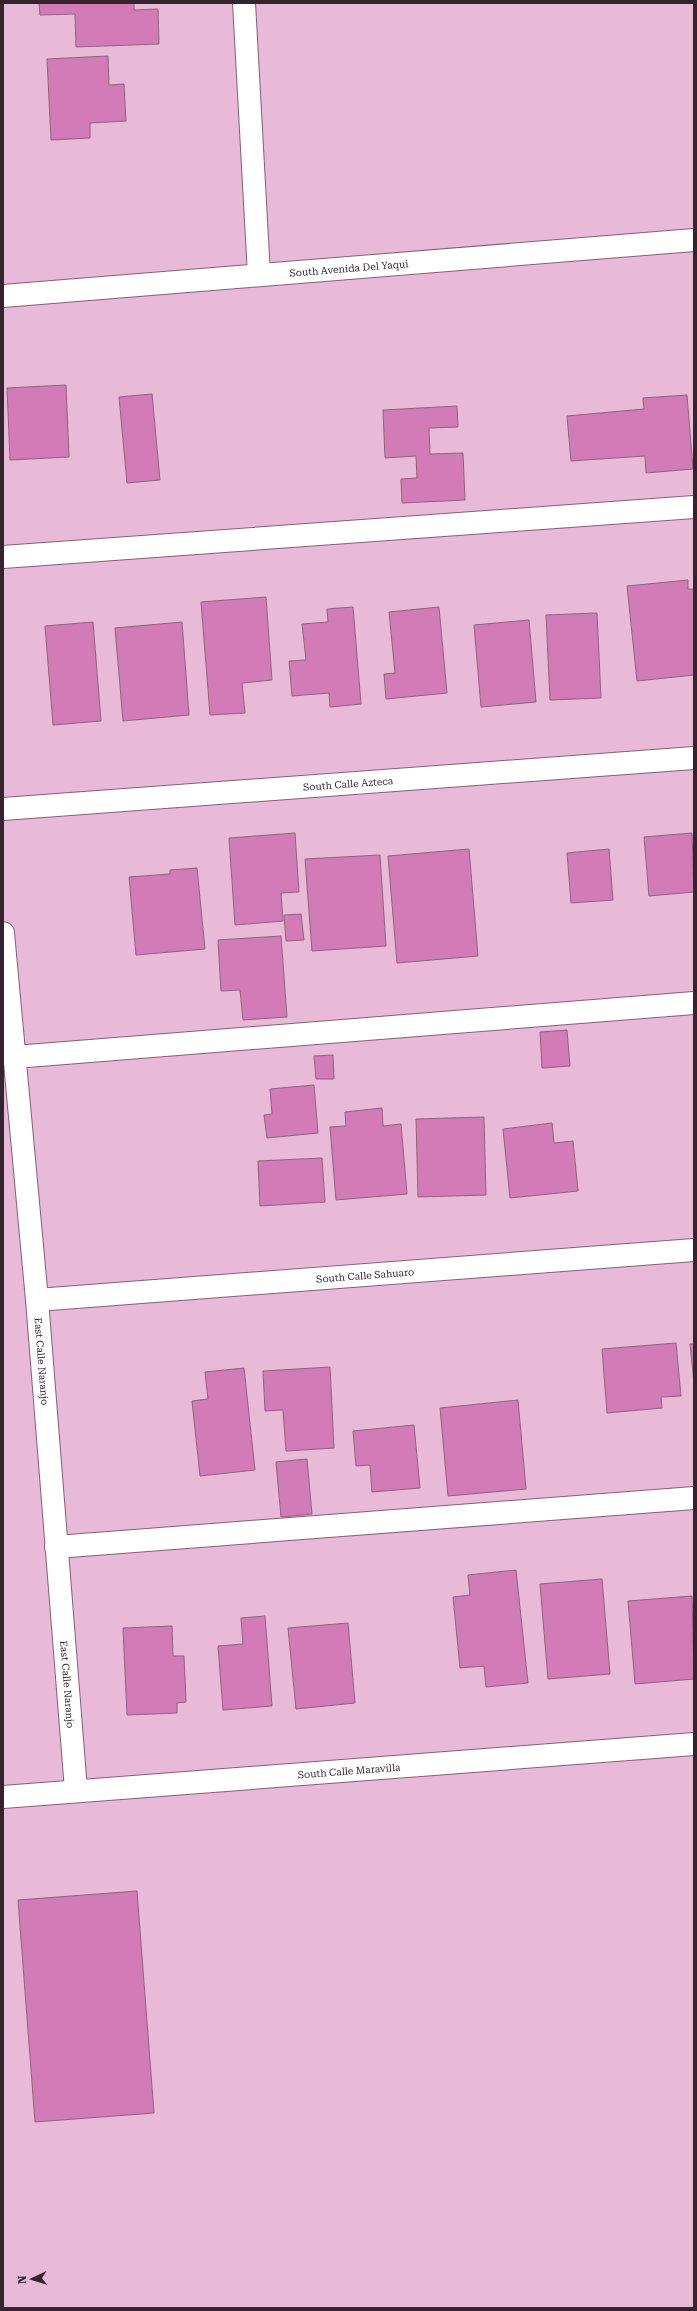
<svg xmlns="http://www.w3.org/2000/svg" width="697" height="2311" viewBox="0 0 697 2311" font-family="'Roboto Serif',serif">
	<style>
		.building { fill: #d27bb6; stroke: #8d647f }
		.lines { fill: none; stroke-linecap: round; stroke-linejoin: round }
		.minor-casing { stroke: #865e78; stroke-width: 24 }
		.minor { stroke: #fff; stroke-width: 22 }
		.labels { text-anchor: middle; stroke-width: 3; stroke-linejoin: round; paint-order: stroke }
		.street-label { font-size: 10px; fill: #35242f; stroke: #e8bad8 }
	</style>
	<rect width="100%" height="100%" fill="#e8bad8"/>
	<path class="building" d="M39,3H134V10L158,9L159,44L76,47L75,14L40,15Z
		M108,56L109,85L124,84L126,121L90,123V138L51,140L47,59Z
		M66,385L69,457L10,460L7,388Z
		M152,394L160,480L127,483L119,397Z
		M687,395L693,469L646,473L645,456L571,461L567,416L644,409L643,398Z
		M457,406L458,427L429,428L430,454L463,453L465,500L402,503L401,479L417,478L416,456L385,458L383,410Z
		M688,580V589H694V675L637,681L627,586Z
		M266,597L272,680L242,683L245,713L210,715L201,602Z
		M353,607L361,704L330,707L329,693L292,696L289,661L306,660L302,624L328,622L327,609Z
		M439,607L447,693L386,699L384,674L395,673L389,612Z
		M597,613L601,698L550,700L546,615Z
		M529,620L536,702L481,707L474,625Z
		M93,622L101,721L53,725L45,626Z
		M182,622L189,715L123,721L115,628Z
		M295,833L299,892L281,893L283,921L235,925L229,838Z
		M692,833L694,892L649,896L644,837Z
		M469,849L478,956L397,963L388,856Z
		M609,849L613,900L571,903L567,853Z
		M380,855L386,946L312,951L305,859Z
		M197,868L205,949L136,955L129,877L170,874V870Z
		M301,914L304,940L286,941L284,915Z
		M281,936L287,1017L243,1020L240,990L221,991L218,940Z
		M567,1030L570,1066L542,1068L540,1032Z
		M333,1055L334,1079H316L314,1056Z
		M314,1085L318,1133L267,1138L264,1115L272,1114L270,1089Z
		M382,1108L383,1126L401,1124L407,1194L336,1200L330,1127L346,1126L345,1112Z
		M484,1117L486,1195L418,1197L416,1119Z
		M552,1123L554,1143L573,1141L578,1191L510,1198L503,1129Z
		M322,1158L325,1202L260,1206L258,1161Z
		M676,1343L681,1396L661,1397L662,1408L607,1413L602,1349Z
		M690,1344H694V1383Z
		M330,1367L334,1448L286,1451L283,1410L265,1411L263,1371Z
		M244,1368L255,1470L200,1476L192,1401L208,1399L205,1372Z
		M518,1400L526,1489L448,1496L440,1408Z
		M414,1425L420,1488L372,1492L370,1465L356,1466L353,1431Z
		M307,1459L312,1514L281,1517L276,1462Z
		M516,1570L528,1683L486,1687L484,1666L460,1668L453,1597L470,1595L468,1575Z
		M602,1579L610,1674L548,1679L540,1584Z
		M692,1596L694,1679L635,1684L628,1601Z
		M265,1616L272,1706L223,1710L218,1646L243,1644L241,1618Z
		M348,1623L355,1703L296,1709L288,1628Z
		M172,1626L173,1656H184L186,1702L177,1703V1713L127,1715L123,1628Z
		M137,1891L154,2113L35,2122L18,1900Z"/>
	<g class="lines">
		<g class="minor-casing">
			<g id="minor">
				<path d="M244,3L259,275"/>
				<path id="s1" d="M3,296L694,240"/>
				<path d="M3,557L694,507"/>
				<path id="s2" d="M3,809L694,758"/>
				<path id="s3" d="M3,933L37,1300L76,1790"/>
				<path d="M15,1057L694,1003"/>
				<path id="s4" d="M37,1300L694,1250"/>
				<path d="M56,1547L694,1498"/>
				<path id="s5" d="M3,1797L694,1744"/>
			</g>
		</g>
		<use href="#minor" class="minor"/>
	</g>
	<g class="labels">
		<g class="street-label">
			<text dy="4" stroke="none"><textPath href="#s1" startOffset="347">South Avenida Del Yaqui</textPath></text>
			<text dy="4" stroke="none"><textPath href="#s2" startOffset="346">South Calle Azteca</textPath></text>
			<text dy="4" stroke="none"><textPath href="#s4" startOffset="329">South Calle Sahuaro</textPath></text>
			<text dy="4" stroke="none"><textPath href="#s3" startOffset="430">East Calle Naranjo</textPath></text>
			<text dy="4" stroke="none"><textPath href="#s3" startOffset="754">East Calle Naranjo</textPath></text>
			<text dy="4" stroke="none"><textPath href="#s5" startOffset="347">South Calle Maravilla</textPath></text>
		</g>
	</g>
	<rect width="697" height="2311" fill="none" stroke="#35242f" stroke-width="8"/>
	<g transform="translate(32 2279) rotate(266)" stroke="#e8bad8" stroke-width="3" paint-order="stroke">
	<path d="M0-3L7 15L0 10L-7 15Z" fill="#35242f"/>
	<text y="-6" font-size="11" font-weight="bold" text-anchor="middle" fill="#35242f">N</text>
	</g>
</svg>
